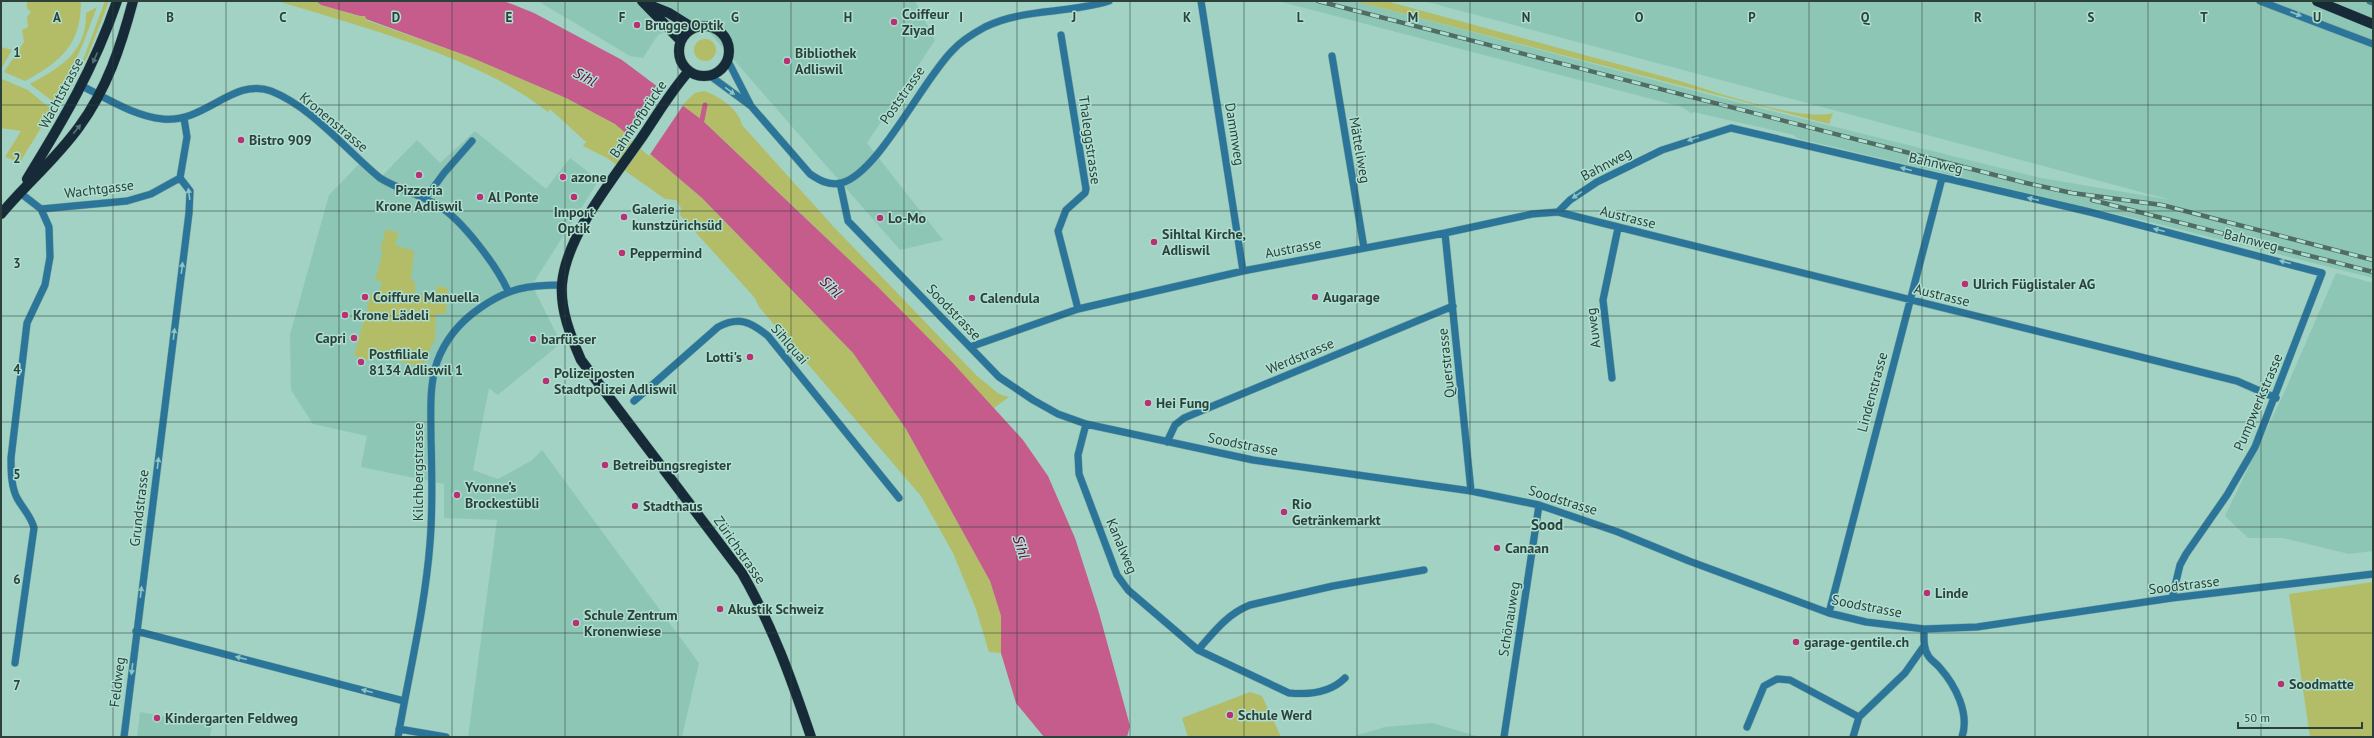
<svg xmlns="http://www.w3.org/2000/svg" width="2374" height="738" viewBox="0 0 2374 738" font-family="'PT Sans',sans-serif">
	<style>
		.built { fill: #8ec6b6 }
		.green { fill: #b3bd67 }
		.water { fill: #c65c8b }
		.pier { fill: #a1d2c3 }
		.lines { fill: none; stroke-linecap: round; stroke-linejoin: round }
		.stream { stroke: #c65c8b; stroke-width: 5 }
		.minor-casing { stroke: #85afa2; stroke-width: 8 }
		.major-casing { stroke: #85afa2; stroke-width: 11 }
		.minor { stroke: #2c759a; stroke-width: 7 }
		.major { stroke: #162b37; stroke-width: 10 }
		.rail-casing { stroke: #506c63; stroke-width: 4.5 }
		.rail { stroke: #aedfd0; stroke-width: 3; stroke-dasharray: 9; stroke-linecap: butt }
		.oneway { fill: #8ec4c2 }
		.oneway2 { fill: #537374 }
		.grid { fill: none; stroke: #2d413b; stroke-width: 1; stroke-opacity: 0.55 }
		.poi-dot { fill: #b73174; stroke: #aedfd0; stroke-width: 1.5 }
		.labels { text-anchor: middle; stroke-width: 3; stroke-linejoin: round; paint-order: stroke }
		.poi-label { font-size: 14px; font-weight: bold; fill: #2d413b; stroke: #aedfd0; text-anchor: start }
		.street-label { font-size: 14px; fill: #2d413b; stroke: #aedfd0 }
		.water-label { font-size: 15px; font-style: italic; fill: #6b043e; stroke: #aedfd0 }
		.neighbourhood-label { font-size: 15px; font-weight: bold; fill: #2d413b; stroke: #aedfd0 }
		.grid-label { font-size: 13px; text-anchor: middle; font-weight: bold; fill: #2d413b; stroke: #aedfd0; stroke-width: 3; stroke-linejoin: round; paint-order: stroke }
	</style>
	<rect width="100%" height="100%" fill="#a1d2c3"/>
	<path class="built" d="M538,1H915L935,40L867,143L943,240L900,250L697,18L658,35L643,58L630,56Z
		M1278,1H1354L1775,112L2041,178L2171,200L1424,1H2373V278L2150,222L1796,138L1794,135L1693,112L1692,114L1682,107Z
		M475,131L546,189L570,158L599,180L532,285L561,343L498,395L489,388L473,470L498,479L531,461L542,450L699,663L682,737H468L497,520L444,518V484L361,467L367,436L313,424L291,390L290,335L329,195L361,162L380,178L417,140L440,163Z
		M2336,273L2373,283V551L2349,554L2283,538H2248L2225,516L2285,391Z
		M140,712L212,725L210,737H137Z
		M1432,723L1480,737H1351L1385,727Z"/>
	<path class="green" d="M27,1H80L81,4C80,46 60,62 25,81L4,72L24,42L22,30L28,27L27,17L31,12L27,8Z
		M105,1H109L88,55L60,108L83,60Z
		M277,1H316L321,5L359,16L365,15L366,20L470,57L566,98L615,124L702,198L853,353L906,429L990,581L1001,616V653L989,652L976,609L953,553L921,496L759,307L755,298L680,215L681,208L676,200L665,199L607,158L583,146L586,142L550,109L548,112C481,58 360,26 277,1Z
		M1354,1H1386L1680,81C1712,91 1802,122 1833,113L1829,124Z
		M97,7L82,46L55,103L30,84C60,68 87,52 86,13Z
		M694 50a11 11 0 1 1 22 0a11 11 0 1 1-22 0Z
		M1,47L12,50L1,69Z
		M2,79L28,90L52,110L20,162L5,157L21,131L1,128Z
		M704,91C719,96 739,109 742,125L832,225L976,375L999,394L1009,397L994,408C902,307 801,214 702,120L682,105L695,93Z
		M386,229L399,233L395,245L414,251L411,280L415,281V294L435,299L437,286L448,288L446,314H436L435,339L422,367L374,355L373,361L354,356L371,294L378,295L382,282L375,280L383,251L380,250Z
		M2373,582V737H2310L2289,594Z
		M1250,692L1262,696L1281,737H1188L1182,718Z"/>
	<path class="water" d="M316,1H504L534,13L622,60L702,120L878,287L951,361L1023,440L1048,476L1075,538L1099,613L1130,726L1127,737H1044L1016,703L1001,653V616L990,581L906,429L853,353L702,198L615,124L566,98L470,57L366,19L365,16H360L321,5Z"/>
	<path class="pier" d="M658,85L684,104L649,156L624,135Z"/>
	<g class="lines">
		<path class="stream" d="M698,124L702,120L705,105"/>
		<g class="minor-casing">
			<path id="minor" d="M1201,1L1243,271
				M2260,1L2373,44
				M2370,1L2373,2
				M1061,35L1086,189L1085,193L1066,210L1058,231L1078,309
				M1332,56L1364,248
				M728,61L750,104
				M709,75L751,106L810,174C819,180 829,186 841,183C878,174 923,79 953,50C961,41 974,33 985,27C1023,8 1069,14 1109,1
				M82,86C108,99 134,116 163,119C206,123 233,77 271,91C312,107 347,151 380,178C399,190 420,194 439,206C462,220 497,266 508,291
				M180,178L187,137L184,118
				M840,183L848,221L999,377L1033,400L1058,414L1086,424L1253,460L1471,491L1539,505L1618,532L1689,561L1829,613L1866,622L1924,629L1977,627L2172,598L2373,574
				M425,199L444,173L472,141
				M41,209L127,201L151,194L180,178
				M1558,212L1570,200L1597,182L1662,150L1731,128L2090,212L2322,273L2255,447L2227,495L2186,554L2180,565L2172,598
				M1445,233L1471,491
				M970,347L1078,309L1243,271L1445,233L1532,214L1558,212L2237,381L2276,398
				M1612,378L1603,300L1618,228
				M634,401L718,327C739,316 751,322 768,336L899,498
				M1086,424L1078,455L1079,474L1117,575L1128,590L1198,650L1289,693C1309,695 1330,693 1345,678
				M1167,442L1175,425L1184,418L1453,306
				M1829,613L1942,178
				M1924,629C1924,638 1923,649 1929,657C1932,661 1937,664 1940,668C1955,685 1970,713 1962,737
				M136,631L404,701
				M1198,650C1214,632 1227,614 1250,605L1333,586L1424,570
				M15,663L34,528C31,516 23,509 17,498C11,486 11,471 11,458L27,323L45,285L50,257L49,227L41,209L19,192
				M1747,727L1764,686L1777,679L1790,680L1859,717
				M399,729L446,737
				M124,737L189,213L190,191L180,178
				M398,737C409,673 425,608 430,543C433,508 432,472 431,437C431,412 429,386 437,362C445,340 461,321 480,308C509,288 527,285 562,285
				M1504,737L1539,505
				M1853,737L1859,717L1905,673L1924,646"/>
		</g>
		<g class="major-casing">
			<path id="major" d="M642,1L681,41
				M2317,1L2373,24
				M649,5L669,13L693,28
				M679 51a25 25 0 1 1 50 0a25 25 0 1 1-50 0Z
				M689,71C670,92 656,117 640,140C613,179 566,236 562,284C560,310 571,337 581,360L742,573C773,627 791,678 811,737
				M27,179C64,119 94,68 117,1
				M1,214C26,184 56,159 79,127C107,89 121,46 133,1"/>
		</g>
		<use href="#minor" class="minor"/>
		<use href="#major" class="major"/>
		<g class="rail-casing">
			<path id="rail" d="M1318,1L2026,183L2072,193L2162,205L2373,260
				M2092,200L2373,272"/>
		</g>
		<use href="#rail" class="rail"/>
	</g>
	<defs><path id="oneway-solid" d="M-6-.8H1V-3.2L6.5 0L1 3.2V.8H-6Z"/></defs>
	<g class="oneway">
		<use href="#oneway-solid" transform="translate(2296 14) rotate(21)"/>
		<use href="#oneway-solid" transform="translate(730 91) rotate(37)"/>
		<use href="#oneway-solid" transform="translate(1693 139) rotate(162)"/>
		<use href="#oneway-solid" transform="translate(1906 169) rotate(-166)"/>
		<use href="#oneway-solid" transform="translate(189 194) rotate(-98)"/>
		<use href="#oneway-solid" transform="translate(1577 195) rotate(146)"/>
		<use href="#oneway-solid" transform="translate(2033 199) rotate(-167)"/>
		<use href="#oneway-solid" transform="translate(2159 230) rotate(-166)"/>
		<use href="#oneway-solid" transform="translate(2285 262) rotate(-165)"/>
		<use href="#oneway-solid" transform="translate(182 268) rotate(-83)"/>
		<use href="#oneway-solid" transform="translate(174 334) rotate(-83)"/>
		<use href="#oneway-solid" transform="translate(158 463) rotate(-83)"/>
		<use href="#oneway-solid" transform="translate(141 592) rotate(-83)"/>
		<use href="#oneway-solid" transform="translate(241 658) rotate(-165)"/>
		<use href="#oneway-solid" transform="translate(132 669) rotate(97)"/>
		<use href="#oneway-solid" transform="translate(367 691) rotate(-165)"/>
	</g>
	<g class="oneway2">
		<use href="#oneway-solid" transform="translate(95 58) rotate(114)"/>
		<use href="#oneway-solid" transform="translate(77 129) rotate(-52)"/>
	</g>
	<path class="grid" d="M113,1V737M226,1V737M339,1V737M452,1V737M565,1V737M678,1V737M791,1V737M904,1V737M1017,1V737M1130,1V737M1244,1V737M1357,1V737M1470,1V737M1583,1V737M1696,1V737M1809,1V737M1922,1V737M2035,1V737M2148,1V737M2261,1V737M1,105H2373M1,211H2373M1,316H2373M1,422H2373M1,527H2373M1,633H2373"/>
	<g class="poi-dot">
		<circle cx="894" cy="22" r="4"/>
		<circle cx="637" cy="25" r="4"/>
		<circle cx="787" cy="61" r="4"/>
		<circle cx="241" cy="140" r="4"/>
		<circle cx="419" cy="175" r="4"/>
		<circle cx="563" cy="177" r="4"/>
		<circle cx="480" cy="197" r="4"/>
		<circle cx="574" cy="197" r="4"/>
		<circle cx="624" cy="217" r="4"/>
		<circle cx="880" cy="218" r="4"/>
		<circle cx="1154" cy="242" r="4"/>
		<circle cx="622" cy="253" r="4"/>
		<circle cx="1965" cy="284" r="4"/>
		<circle cx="365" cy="297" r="4"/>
		<circle cx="1315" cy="297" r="4"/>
		<circle cx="972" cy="298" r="4"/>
		<circle cx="345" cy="315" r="4"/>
		<circle cx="354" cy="338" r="4"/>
		<circle cx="533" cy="339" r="4"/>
		<circle cx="750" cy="357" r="4"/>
		<circle cx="361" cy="362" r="4"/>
		<circle cx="546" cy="381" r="4"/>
		<circle cx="1148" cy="403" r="4"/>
		<circle cx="605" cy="465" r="4"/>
		<circle cx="457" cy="495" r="4"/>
		<circle cx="635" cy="506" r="4"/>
		<circle cx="1284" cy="512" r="4"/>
		<circle cx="1497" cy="548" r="4"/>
		<circle cx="1927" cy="593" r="4"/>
		<circle cx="720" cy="609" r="4"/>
		<circle cx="576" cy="623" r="4"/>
		<circle cx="1796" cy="642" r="4"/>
		<circle cx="2281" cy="684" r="4"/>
		<circle cx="1230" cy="715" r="4"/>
		<circle cx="157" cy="718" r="4"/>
	</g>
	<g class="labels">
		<g class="poi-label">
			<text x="902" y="19">Coiffeur<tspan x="902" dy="16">Ziyad</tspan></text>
			<text x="645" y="30">Brugge Optik</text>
			<text x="795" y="58">Bibliothek<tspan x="795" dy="16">Adliswil</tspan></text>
			<text x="249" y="145">Bistro 909</text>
			<text x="571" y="182">azone</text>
			<text x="419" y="195" text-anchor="middle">Pizzeria<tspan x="419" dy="16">Krone Adliswil</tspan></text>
			<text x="488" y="202">Al Ponte</text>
			<text x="632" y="214">Galerie<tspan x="632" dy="16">kunstzürichsüd</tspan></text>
			<text x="574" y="217" text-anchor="middle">Import<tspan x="574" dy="16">Optik</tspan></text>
			<text x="888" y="223">Lo-Mo</text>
			<text x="1162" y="239">Sihltal Kirche,<tspan x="1162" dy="16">Adliswil</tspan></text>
			<text x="630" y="258">Peppermind</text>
			<text x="1973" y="289">Ulrich Füglistaler AG</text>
			<text x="373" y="302">Coiffure Manuella</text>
			<text x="1323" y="302">Augarage</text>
			<text x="980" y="303">Calendula</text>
			<text x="353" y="320">Krone Lädeli</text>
			<text x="346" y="343" text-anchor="end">Capri</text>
			<text x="541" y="344">barfüsser</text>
			<text x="369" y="359">Postfiliale<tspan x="369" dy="16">8134 Adliswil 1</tspan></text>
			<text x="742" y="362" text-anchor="end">Lotti's</text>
			<text x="554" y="378">Polizeiposten<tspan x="554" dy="16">Stadtpolizei Adliswil</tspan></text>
			<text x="1156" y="408">Hei Fung</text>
			<text x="613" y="470">Betreibungsregister</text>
			<text x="465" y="492">Yvonne’s<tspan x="465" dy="16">Brockestübli</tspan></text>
			<text x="1292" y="509">Rio<tspan x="1292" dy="16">Getränkemarkt</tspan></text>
			<text x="643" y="511">Stadthaus</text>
			<text x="1505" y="553">Canaan</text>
			<text x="1935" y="598">Linde</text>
			<text x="728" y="614">Akustik Schweiz</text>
			<text x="584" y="620">Schule Zentrum<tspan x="584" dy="16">Kronenwiese</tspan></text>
			<text x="1804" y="647">garage-gentile.ch</text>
			<text x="2289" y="689">Soodmatte</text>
			<text x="1238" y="720">Schule Werd</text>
			<text x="165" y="723">Kindergarten Feldweg</text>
		</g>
		<g class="street-label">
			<text transform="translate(61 93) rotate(-62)" y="5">Wachtstrasse</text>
			<text transform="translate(902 95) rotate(-55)" y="5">Poststrasse</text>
			<text transform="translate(638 119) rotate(-56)" y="5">Bahnhofbrücke</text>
			<text transform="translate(334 122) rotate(40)" y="5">Kronenstrasse</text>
			<text transform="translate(1235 134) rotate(81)" y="5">Dammweg</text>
			<text transform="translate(1090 140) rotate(82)" y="5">Thaleggstrasse</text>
			<text transform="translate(1360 150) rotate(80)" y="5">Mätteliweg</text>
			<text transform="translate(1936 163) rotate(13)" y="5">Bahnweg</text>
			<text transform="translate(1606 164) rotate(-28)" y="5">Bahnweg</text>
			<text transform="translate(99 189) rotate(-7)" y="5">Wachtgasse</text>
			<text transform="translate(1628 217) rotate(14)" y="5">Austrasse</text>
			<text transform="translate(2251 240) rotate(14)" y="5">Bahnweg</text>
			<text transform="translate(1293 248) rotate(-11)" y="5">Austrasse</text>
			<text transform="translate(1942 295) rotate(14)" y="5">Austrasse</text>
			<text transform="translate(954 312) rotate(46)" y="5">Soodstrasse</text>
			<text transform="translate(1593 328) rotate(-97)" y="5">Auweg</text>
			<text transform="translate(790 344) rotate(49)" y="5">Sihlquai</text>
			<text transform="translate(1300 356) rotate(-23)" y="5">Werdstrasse</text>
			<text transform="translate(1446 363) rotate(-96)" y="5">Querstrasse</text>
			<text transform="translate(1872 392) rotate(-75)" y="5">Lindenstrasse</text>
			<text transform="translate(2258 402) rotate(-67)" y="5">Pumpwerkstrasse</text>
			<text transform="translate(1243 444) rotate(11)" y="5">Soodstrasse</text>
			<text transform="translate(418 472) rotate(-90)" y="5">Kilchbergstrasse</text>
			<text transform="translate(1563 500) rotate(17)" y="5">Soodstrasse</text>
			<text transform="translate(139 508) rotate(-83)" y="5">Grundstrasse</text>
			<text transform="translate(1122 546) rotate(67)" y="5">Kanalweg</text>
			<text transform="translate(740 550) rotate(55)" y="5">Zürichstrasse</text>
			<text transform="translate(2184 585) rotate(-7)" y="5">Soodstrasse</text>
			<text transform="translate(1867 606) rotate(11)" y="5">Soodstrasse</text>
			<text transform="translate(1509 619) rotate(-81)" y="5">Schönauweg</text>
			<text transform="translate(117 682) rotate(-83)" y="5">Feldweg</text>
		</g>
		<g class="water-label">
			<text transform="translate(585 77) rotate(28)" y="5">Sihl</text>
			<text transform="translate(831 287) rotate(44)" y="5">Sihl</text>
			<text transform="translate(1021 547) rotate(71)" y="5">Sihl</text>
		</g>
		<g class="neighbourhood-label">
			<text x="1547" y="530">Sood</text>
		</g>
	</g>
	<g class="grid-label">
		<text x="57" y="22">A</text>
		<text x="170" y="22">B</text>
		<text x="283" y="22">C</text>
		<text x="396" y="22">D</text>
		<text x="509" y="22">E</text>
		<text x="622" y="22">F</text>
		<text x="735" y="22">G</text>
		<text x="848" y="22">H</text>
		<text x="961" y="22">I</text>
		<text x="1074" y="22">J</text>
		<text x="1187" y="22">K</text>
		<text x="1300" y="22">L</text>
		<text x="1413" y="22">M</text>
		<text x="1526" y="22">N</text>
		<text x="1639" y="22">O</text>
		<text x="1752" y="22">P</text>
		<text x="1865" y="22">Q</text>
		<text x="1978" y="22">R</text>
		<text x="2091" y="22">S</text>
		<text x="2204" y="22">T</text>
		<text x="2317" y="22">U</text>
		<text x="17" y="57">1</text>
		<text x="17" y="163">2</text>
		<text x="17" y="268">3</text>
		<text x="17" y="374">4</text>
		<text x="17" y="479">5</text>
		<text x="17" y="584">6</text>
		<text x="17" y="690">7</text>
	</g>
	<rect width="2374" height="738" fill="none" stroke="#2d413b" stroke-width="4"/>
	<path d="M2238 722v6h124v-6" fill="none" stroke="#2d413b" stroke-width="2"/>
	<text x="2244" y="722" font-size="12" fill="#2d413b" stroke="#aedfd0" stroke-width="3" paint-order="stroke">50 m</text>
</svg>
